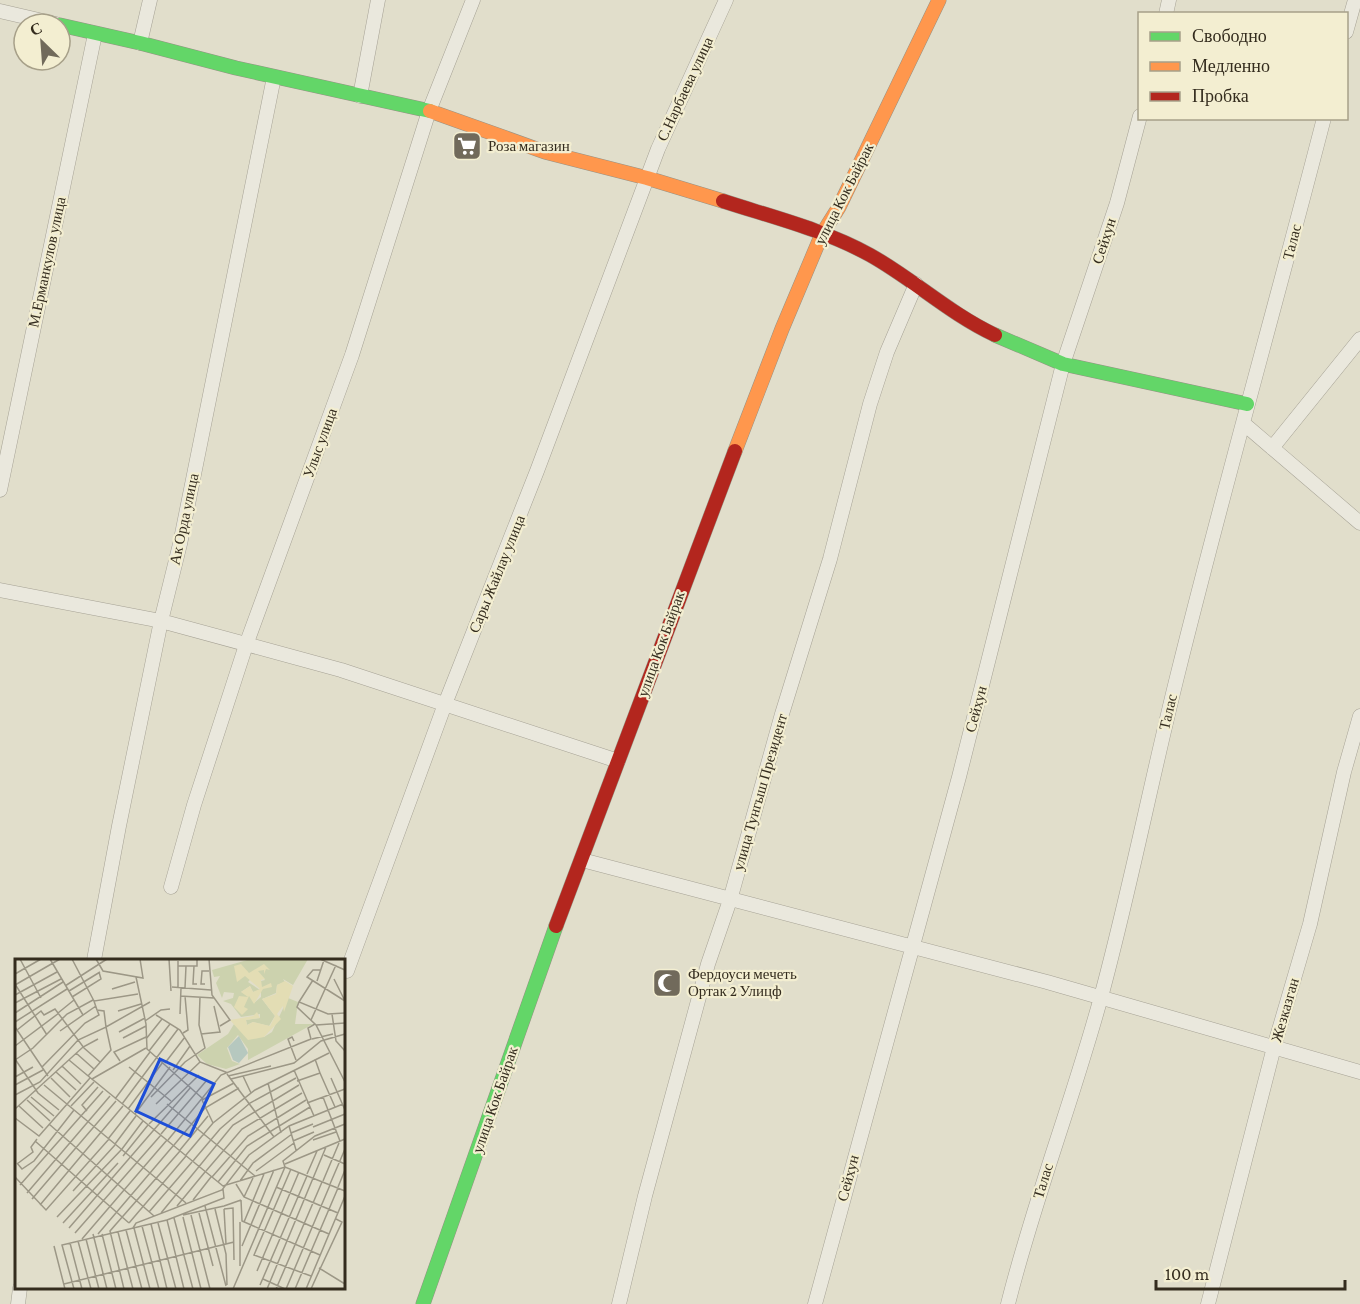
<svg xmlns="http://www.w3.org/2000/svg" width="1360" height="1304" viewBox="0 0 1360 1304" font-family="'Crimson Pro',serif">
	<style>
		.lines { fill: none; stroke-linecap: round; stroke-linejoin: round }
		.street-casing { stroke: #a6a295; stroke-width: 15 }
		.fast-casing { stroke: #969285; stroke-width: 15 }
		.slow-casing { stroke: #969285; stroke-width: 15 }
		.jam-casing { stroke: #969285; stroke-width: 15 }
		.street { stroke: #eae8dd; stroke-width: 14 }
		.fast { stroke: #63d668; stroke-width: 14 }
		.slow { stroke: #ff974d; stroke-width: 14 }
		.jam { stroke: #b3261e; stroke-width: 14 }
		.labels { text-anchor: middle; stroke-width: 4.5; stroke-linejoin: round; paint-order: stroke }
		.street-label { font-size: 15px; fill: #342c1e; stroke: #f3eed1 }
		.poi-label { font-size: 15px; fill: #342c1e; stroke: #f3eed1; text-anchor: start }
		.inset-road { fill: none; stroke: #9c9786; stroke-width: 1.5 }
		.view { fill: #1d4ed8; fill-opacity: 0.15; stroke: #1d4ed8; stroke-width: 3 }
		.inset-edge { fill: none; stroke: #342c1e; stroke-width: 3 }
	</style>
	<rect width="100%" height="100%" fill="#e1decb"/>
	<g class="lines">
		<g class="street-casing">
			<path id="street" d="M0,11L56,24
				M1166,14L1169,0
				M1346,32L1355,0
				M140,43L150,0
				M360,96L378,0
				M1243,423L1360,523
				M1272,448L1360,339
				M0,490L95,34
				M0,590L161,621L341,670L618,761
				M582,860L1047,982L1360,1072
				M171,887L194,805L246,645L352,355L429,111L473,0
				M94,960L119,826L161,621L180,544L274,77
				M347,971L445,704L537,471L658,149L726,0
				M18,1304L20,1288
				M619,1304L645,1196L708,964L730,900L782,714L830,559L870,404L887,352L916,284
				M815,1304L959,777L1063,364L1117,203L1140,116
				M1008,1304C1034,1200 1073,1100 1101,997C1130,890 1151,781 1178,673C1224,487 1276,304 1324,118
				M1208,1304L1274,1047L1310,924L1344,772L1360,716"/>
		</g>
		<g class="fast-casing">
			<path id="fast" d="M60,25L140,43L236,68L430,111
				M995,335L1063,364L1247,404
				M423,1304L556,926"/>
		</g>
		<g class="slow-casing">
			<path id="slow" d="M430,111L545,152L647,178L723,201
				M735,451L782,329L822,234L839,207L939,0"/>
		</g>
		<g class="jam-casing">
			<path id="jam" d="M723,201C772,217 825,230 870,255C913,279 950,314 995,335
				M556,926L735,451"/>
		</g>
		<use href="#street" class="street"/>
		<use href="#fast" class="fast"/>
		<use href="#slow" class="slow"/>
		<use href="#jam" class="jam"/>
	</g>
	<defs>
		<g id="supermarket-square" transform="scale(1.5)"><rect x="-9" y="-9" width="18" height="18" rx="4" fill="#716a5b" stroke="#f3eed1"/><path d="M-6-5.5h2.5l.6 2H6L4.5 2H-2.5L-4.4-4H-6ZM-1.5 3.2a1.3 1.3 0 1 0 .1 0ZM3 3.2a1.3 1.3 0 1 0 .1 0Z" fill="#fff"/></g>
		<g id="mosque-square" transform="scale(1.5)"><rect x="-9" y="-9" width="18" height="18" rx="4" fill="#716a5b" stroke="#f3eed1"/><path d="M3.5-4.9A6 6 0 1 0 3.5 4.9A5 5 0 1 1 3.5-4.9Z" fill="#fff"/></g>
	</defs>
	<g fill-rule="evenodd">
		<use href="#supermarket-square" x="467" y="146"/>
		<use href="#mosque-square" x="667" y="983"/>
	</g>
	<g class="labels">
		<g class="street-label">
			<text transform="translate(685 89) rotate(-65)" y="5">С.Нарбаева улица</text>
			<text transform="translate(844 194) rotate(-63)" y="5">улица Кок Байрак</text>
			<text transform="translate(1104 241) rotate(-72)" y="5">Сейхун</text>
			<text transform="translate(1292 242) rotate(-76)" y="5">Талас</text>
			<text transform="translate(47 262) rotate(-78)" y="5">М.Ерманкулов улица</text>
			<text transform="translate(320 443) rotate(-70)" y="5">Улыс улица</text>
			<text transform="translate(184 519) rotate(-78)" y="5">Ак Орда улица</text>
			<text transform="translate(497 574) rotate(-68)" y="5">Сары Жайлау улица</text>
			<text transform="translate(661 644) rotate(-70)" y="5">улица Кок Байрак</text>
			<text transform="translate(976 709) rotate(-75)" y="5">Сейхун</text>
			<text transform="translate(1168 712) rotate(-77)" y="5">Талас</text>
			<text transform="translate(760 792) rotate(-74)" y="5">улица Тунгыш Президент</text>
			<text transform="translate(1285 1010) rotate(-74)" y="5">Жезказган</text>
			<text transform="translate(495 1100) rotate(-71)" y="5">улица Кок Байрак</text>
			<text transform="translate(848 1178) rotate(-75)" y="5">Сейхун</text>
			<text transform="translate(1043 1181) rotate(-73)" y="5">Талас</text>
		</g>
		<g class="poi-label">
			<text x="488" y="151">Роза магазин</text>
			<text x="688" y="979">Фердоуси мечеть<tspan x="688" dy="17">Ортак 2 Улицф</tspan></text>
		</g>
	</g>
	<g transform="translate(15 959)">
		<rect width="330" height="330" fill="#e1decb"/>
		<path d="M236,0H293L278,26L268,20L270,23L262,26L261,34L247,40L260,57L254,67L238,63L232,66L231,61L245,59V55L226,58L216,45L208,42L218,39L219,34L209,33L207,39L201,24L205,17L199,18L197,11ZM242,13L250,21L246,22V38L239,44L236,36L226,33L235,27L238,33L245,31L233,23ZM273,39L283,43L280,65H298L233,101V90L223,76L212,89L217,102L225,105L211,110L192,105L182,96L213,75L219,65L249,78L257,73Z" fill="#ccd2ae" fill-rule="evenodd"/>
		<path d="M226,5L234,14L249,5L255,11L251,10L249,15V11L243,12L250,20L246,21L247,28L256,24L257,28L248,30L239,45L234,37L229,48L233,50L227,56L219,48L224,37L233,38L226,33L235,27L238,33L245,30L230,17L222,23L219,7ZM270,22L278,27L269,53L268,47L262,55L266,60L249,78L233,81L215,61L238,57L242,53L245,59L231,61L232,66L238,63L255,67L260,57L247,40L261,35L262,26Z" fill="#e3ddb4"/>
		<path d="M224,77L233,94L224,104L218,101L213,88Z" fill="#b6c8bf"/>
		<path class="inset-road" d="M5,0L26,39M35,0L68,56M57,0L79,42M81,0L88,12L128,19L125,0M154,0L156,32M194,0L197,36L215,61L205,67M305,0L330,11M163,7H182V0M179,7L178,25H182M306,11H298L292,18L330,42M0,15L26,0M121,18L131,65L132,90L187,139M319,20L330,42M298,21L284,43L313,55L330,54M302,22L309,1M0,25L32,76M190,25H186L187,12H194M0,26L45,0M50,27L92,0M157,28L196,31M163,29V2M170,29L171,7M97,30L120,23M54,32L85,13M123,35L79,42L82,51L89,52L91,68L135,43M0,36L42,13M165,37L199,39M57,38L86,20L84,13M284,43L282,48L301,66L330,123M0,44L46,20M103,52L126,45M0,54L48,23M43,54L69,89L85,103M43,54L59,41M165,55L166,29M317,55L321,82L330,92M141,56L165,71L185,103L213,114M296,61L321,6M130,62L146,51L155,50M0,63L52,30M301,66L330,64M0,68L33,117M2,71L26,52L29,56L40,50L43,54M45,72L81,47M104,73L130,59M168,74L173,71L170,37M186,75L205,73L199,47M108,79L131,67M131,80L147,60M297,80L318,75M279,82L277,78L273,80L281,101M0,87L44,54M134,92L155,65M61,94L79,110M0,100L23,134L44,151M0,101L18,89L52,55L78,41M54,101L78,121M105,102L99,93L131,78M150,104L170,78M47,107L66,125M27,108L70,64L84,56L82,51M114,108L156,142M158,111L175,87M279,111L299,157M41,113L61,131M305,114L320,148M212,115L259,178M213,117L256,107M228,117L236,134M0,118L18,108M36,119L55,138M316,119L330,151M77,120L208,227L270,208L330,232M77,120L131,89M216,120L279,104L306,82L330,75M282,122L305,114L300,100M253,124L266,174M0,126L28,111M29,126L171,244M0,136L25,123L63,81L91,68L96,91L73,117M16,138L39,157M136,138L170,103L190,89L184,66L185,38M308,138L325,182M100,140L135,93M12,141L35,162M187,141L219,124M187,141L198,164M292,144L330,130M107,145L163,70M141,145L185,103M152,145L240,217M4,147L28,169M56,147L79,123M0,150L68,88L83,80M113,150L148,103M72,152L67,146L83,128M120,155L155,108M0,159L24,177L75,119M34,165L139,257M134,165L184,116M274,167L281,191M298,168L330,155M276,174L298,165M146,175L192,121M93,180L115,152M153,181L206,116L296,80L293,69L300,65M298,181L321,173M20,182L114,264M278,182L299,173M100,185L121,157M159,186L190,149L224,129M165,191L193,157M171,196L198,164L240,131L314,94M309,196L330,205M108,197L133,166M178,202L205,170L235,144L281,119M2,204L7,210L19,202L59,151M2,205L18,193L16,188L22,180M270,205L330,180M276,210L239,296L296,317M191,212L227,170L287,134M241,212L279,184M292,215L302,192M0,218L31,251L94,180M197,218L233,177L291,141M225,222L238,204L277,175M308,222L324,184M203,223L232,187L295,148M221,225L229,238L314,275M315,225L330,190M5,226L88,132M261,228L323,254M323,228L330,211M58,232L100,186M12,234L95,137M229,238L238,219M17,240L101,142M178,241L196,218M226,241L227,262L305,296M25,246L108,147M162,247L190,213M190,247L211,327M209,247L226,241M200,250L211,295L212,326M209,250L218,249L219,301M209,250L211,285M134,253L177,203M146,254L218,166L284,126M184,254L198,307M168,256L209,247M176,256L195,330M42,258L107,190L128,162M168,258L186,330M159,259L178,330M225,263V307M229,263L249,215M48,264L103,204M114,264L171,197M143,264L161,330M136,265L152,330M127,267L144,330M54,269L176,128M118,269L121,264L207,231L234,196L274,167L328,145M119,269L135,330M111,271L127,330M103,273L118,330M60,274L146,176M78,275L92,330M83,275L158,187M87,275L101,330M67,280L152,181M71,280L84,330M63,282L76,330M55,284L67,330M39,287L50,330M227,287L259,211M304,309L330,325M305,310L327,263L321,260M242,312L284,213M248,320L270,330M49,325L219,283M245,326L292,217M59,330L47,286L152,261M109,330L95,272L165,192M169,330L152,261L209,239L208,230M218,330L270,208L268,202L300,177L330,165M252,330L311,188M261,330L307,223M271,330L315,226M280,330L323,229M291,330L330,237M296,330L305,310"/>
		<path class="view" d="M145,100L199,125L175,177L121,152Z"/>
		<rect width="330" height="330" class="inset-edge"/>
	</g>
	<rect x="1138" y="12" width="210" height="108" fill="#f3eed1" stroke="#a7a089" stroke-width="1.5"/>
	<rect x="1150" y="32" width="30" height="9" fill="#63d668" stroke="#a7a089" stroke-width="1.5"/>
	<text x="1192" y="42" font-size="18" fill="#342c1e">Свободно</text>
	<rect x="1150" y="62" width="30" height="9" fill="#ff974d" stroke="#a7a089" stroke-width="1.5"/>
	<text x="1192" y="72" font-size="18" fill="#342c1e">Медленно</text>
	<rect x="1150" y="92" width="30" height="9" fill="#b3261e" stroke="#a7a089" stroke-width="1.5"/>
	<text x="1192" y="102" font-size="18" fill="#342c1e">Пробка</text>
	<g transform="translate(42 42) rotate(335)"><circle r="28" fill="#f3eed1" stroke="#a7a089" stroke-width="1.5"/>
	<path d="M0-4.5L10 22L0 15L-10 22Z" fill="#716a5b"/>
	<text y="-9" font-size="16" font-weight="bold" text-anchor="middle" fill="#342c1e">С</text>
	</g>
	<path d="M1156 1280v9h189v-9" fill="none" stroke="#342c1e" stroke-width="3"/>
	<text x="1165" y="1280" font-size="18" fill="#342c1e" stroke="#f3eed1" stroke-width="4.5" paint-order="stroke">100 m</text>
</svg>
